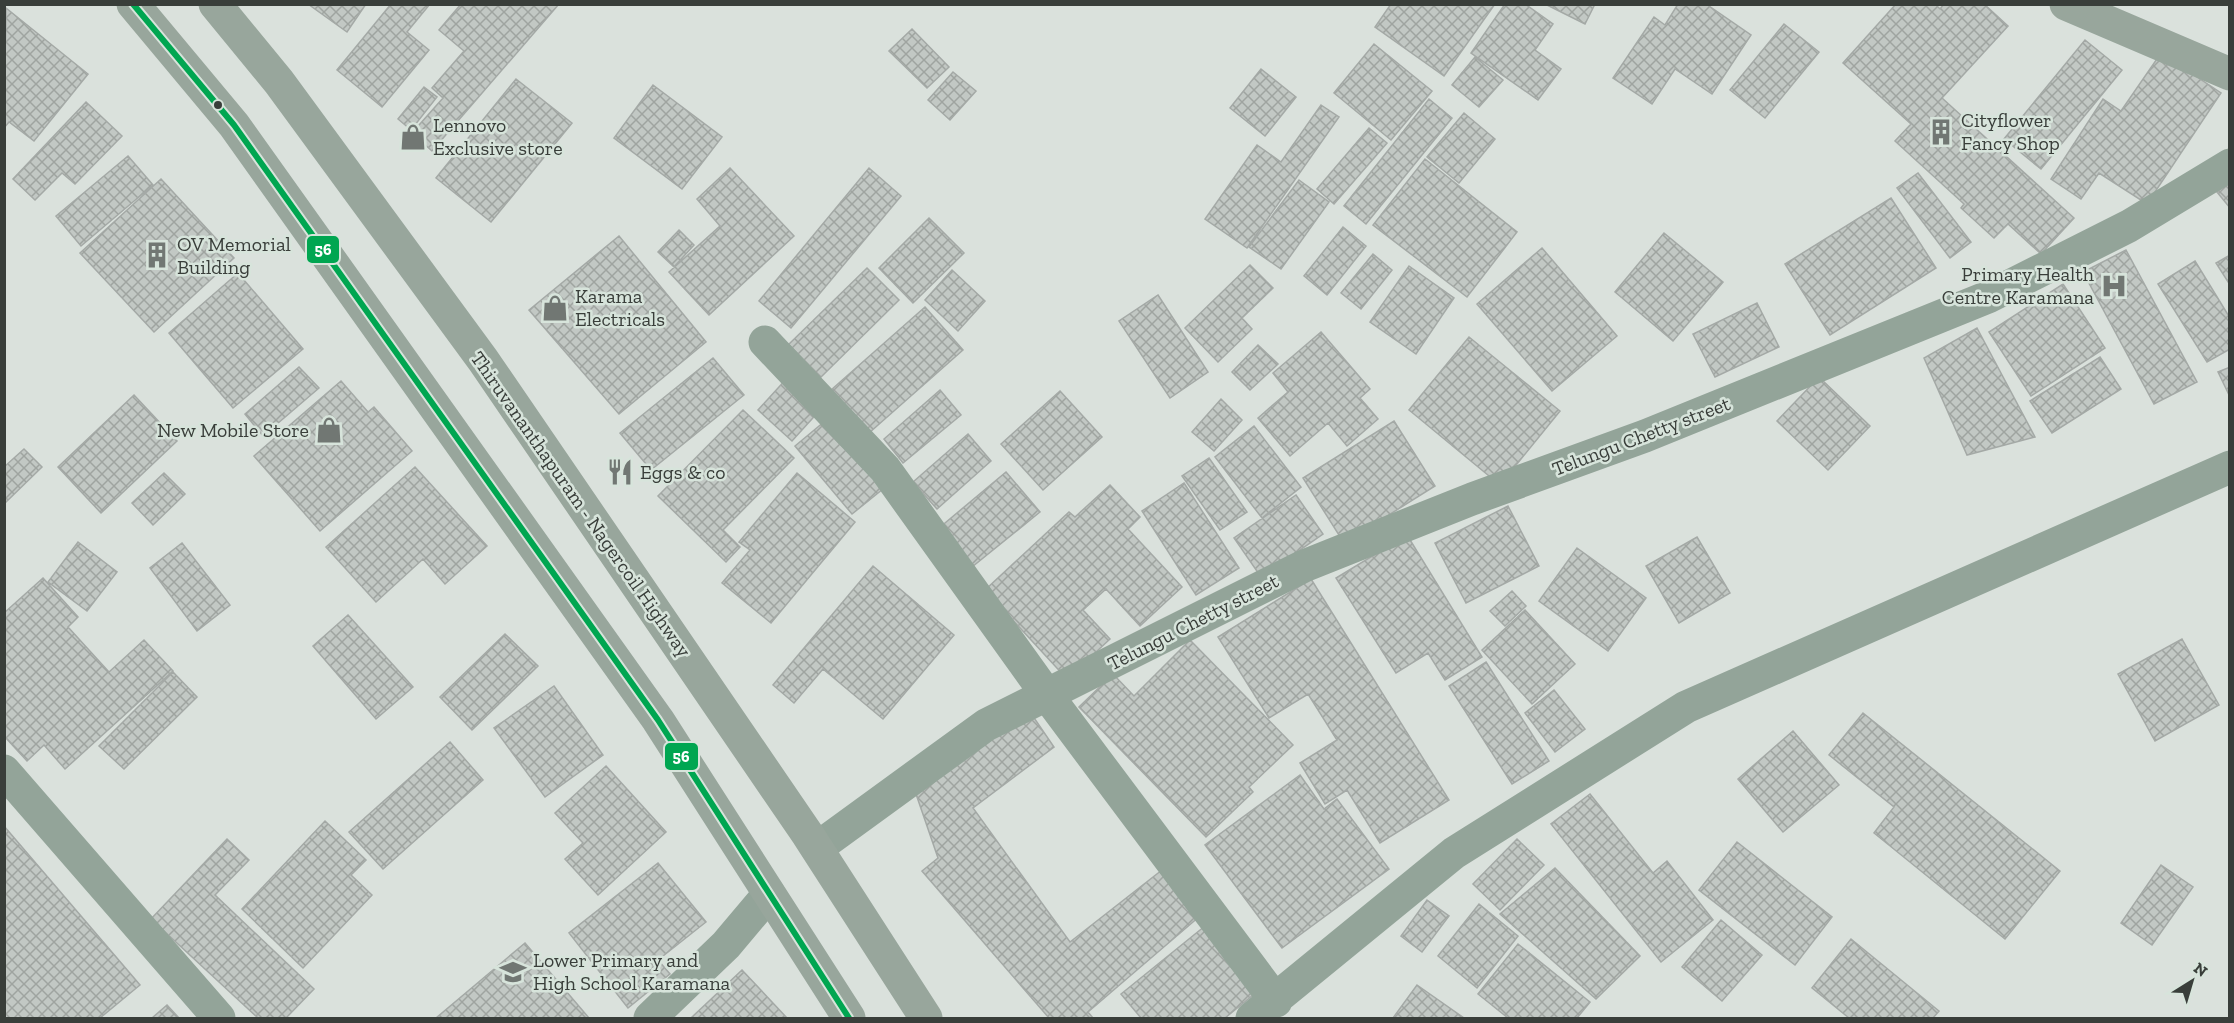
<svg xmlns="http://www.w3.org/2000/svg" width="2234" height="1023" viewBox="0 0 2234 1023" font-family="'Zilla Slab',serif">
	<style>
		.building { fill: url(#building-cross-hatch); stroke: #a4a9a6; stroke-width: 1.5 }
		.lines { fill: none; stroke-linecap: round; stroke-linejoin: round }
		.minor { stroke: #93a499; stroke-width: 33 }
		.major { stroke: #98a69c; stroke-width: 33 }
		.bus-1-casing { stroke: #d7e4db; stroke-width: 10 }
		.bus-1 { stroke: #00a651; stroke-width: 6 }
		.bus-dot { fill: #393e3a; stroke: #d7e4db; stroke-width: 2 }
		.labels { text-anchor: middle; stroke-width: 5; stroke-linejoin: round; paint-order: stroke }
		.poi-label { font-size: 20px; fill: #393e3a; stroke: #d7e4db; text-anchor: start }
		.street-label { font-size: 20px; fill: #393e3a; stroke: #d7e4db }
		.line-badge { stroke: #d7e4db; stroke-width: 2 }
		.badge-label { font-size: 16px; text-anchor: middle; font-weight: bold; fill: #fff }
	</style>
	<defs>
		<pattern id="building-cross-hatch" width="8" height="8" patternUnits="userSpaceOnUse" patternTransform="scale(1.5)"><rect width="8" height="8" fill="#c2c8c4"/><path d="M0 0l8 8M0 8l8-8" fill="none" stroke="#9fa4a0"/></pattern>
	</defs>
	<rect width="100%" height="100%" fill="#dae1dc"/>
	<path class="building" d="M308,4H366L347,32Z
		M391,4H430L407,32L429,50L382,107L337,70Z
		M461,4H559L432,151L412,133L443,98L432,88L464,51L439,30Z
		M1391,4H1495L1444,76L1375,27Z
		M1505,4H1525L1553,24L1535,50L1561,69L1538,100L1471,53Z
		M1545,4H1595L1585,24Z
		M1678,4H1706L1751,35L1712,94L1675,69L1652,104L1613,78L1654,17L1665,25Z
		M1896,4H1935L1940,9L1944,4H1984L2008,26L1942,98L2074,218L2041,254L2008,224L1994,238L1961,208L1964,204L1895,141L1911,124L1843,63Z
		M6,8L88,74L34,141L9,122L4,128Z
		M1784,24L1819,52L1765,118L1730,90Z
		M912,29L949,67L927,88L889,51Z
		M2085,40L2122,70L2041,169L2004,139Z
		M1374,44L1432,91L1391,140L1334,93Z
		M2161,53L2221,93L2147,204L2099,173L2081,199L2051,179L2103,99L2121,111Z
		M1475,57L1503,80L1479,107L1452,85Z
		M1261,69L1296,97L1265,136L1230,108Z
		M953,72L976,91L950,120L928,100Z
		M516,79L572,123L491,222L436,178Z
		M653,85L722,137L682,189L614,138Z
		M424,87L437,97L411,130L398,119Z
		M1429,99L1452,118L1366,224L1344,206Z
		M86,102L122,136L75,184L62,173L35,200L13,179Z
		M1321,105L1339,117L1247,248L1205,219L1257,145L1281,162Z
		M1464,113L1495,139L1459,183L1427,157Z
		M1369,128L1387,143L1334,204L1317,189Z
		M128,156L153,185L81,246L56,216Z
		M1425,159L1517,232L1467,297L1373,225Z
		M730,168L794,236L709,315L669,272L720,226L697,199Z
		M869,168L901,196L791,328L759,301Z
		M1918,173L1971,242L1950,258L1897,188Z
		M161,179L234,258L154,332L80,253Z
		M1299,180L1329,202L1281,269L1249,247Z
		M2230,181V208L2217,192Z
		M1891,198L1936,268L1830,335L1785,264Z
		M929,218L964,253L913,303L879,268Z
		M1343,227L1366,246L1327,295L1304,276Z
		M679,230L694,245L674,267L658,252Z
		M1664,233L1723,282L1673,341L1615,292Z
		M619,236L706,342L619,414L529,310Z
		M1542,248L1617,336L1552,391L1477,304Z
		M2126,250L2197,382L2154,404L2083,272Z
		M1373,254L1392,270L1361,309L1341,293Z
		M2230,255V285L2216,263Z
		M2195,261L2230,318V349L2207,362L2158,284Z
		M1250,265L1273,288L1242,318L1252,329L1218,362L1185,328Z
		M1409,266L1454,298L1416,354L1370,322Z
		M867,268L899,300L818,380L786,347Z
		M952,270L985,301L958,331L925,300Z
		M238,273L303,349L233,408L169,333Z
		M2063,284L2105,348L2031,396L1989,332Z
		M1158,295L1208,372L1170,398L1119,321Z
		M1757,303L1779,347L1715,377L1693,334Z
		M925,307L963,350L869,433L831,390Z
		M1977,328L2035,437L1967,455L1924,358Z
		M1321,332L1370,389L1360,398L1378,419L1347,446L1328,423L1290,456L1258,418L1288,392L1273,373Z
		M1469,337L1560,411L1500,485L1409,410Z
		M1258,345L1278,364L1250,390L1232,372Z
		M2100,357L2121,389L2052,433L2030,401Z
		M713,358L744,395L651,470L620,433Z
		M299,367L319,388L263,436L245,414Z
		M2230,367V397L2218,372Z
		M788,377L821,409L792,441L758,410Z
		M1819,377L1870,426L1828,470L1777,421Z
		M341,381L368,412L374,407L412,451L320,531L254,456Z
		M940,390L961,415L903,463L884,439Z
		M1060,391L1102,437L1043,490L1001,444Z
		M134,395L177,441L101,513L58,467Z
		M1221,399L1242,420L1214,451L1192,432Z
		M743,410L794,458L723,530L740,547L726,562L658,496Z
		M831,416L888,485L852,514L795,446Z
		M1394,421L1435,486L1344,543L1303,478Z
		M1254,426L1301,487L1262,518L1215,457Z
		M968,434L991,461L937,509L913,482Z
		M24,449L42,467L4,504V467Z
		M1209,458L1247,512L1220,530L1182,476Z
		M415,467L487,546L445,584L423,559L376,602L326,547Z
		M1006,472L1040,512L972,567L939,528Z
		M164,473L185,494L153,525L132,503Z
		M797,473L855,522L771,623L722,583L750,550L739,542Z
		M1184,483L1239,568L1196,595L1142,511Z
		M1110,485L1140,517L1128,529L1182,587L1140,626L1106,589L1083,610L1110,639L1067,679L985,590L1069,512L1075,517Z
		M1296,495L1323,534L1261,577L1234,538Z
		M1508,506L1539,566L1466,603L1435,543Z
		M1407,535L1482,657L1445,680L1428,653L1396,673L1336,578Z
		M1697,537L1730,593L1679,623L1646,566Z
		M78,542L117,572L87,611L48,582Z
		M182,543L230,605L197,631L150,568Z
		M1577,548L1646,598L1608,651L1539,601Z
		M873,566L954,635L883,719L823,669L794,703L773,685Z
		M43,578L78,617L68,627L109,672L144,640L173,671L65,769L44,745L27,761L4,736V613Z
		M1311,579L1449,800L1380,843L1347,790L1325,804L1300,763L1337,740L1308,694L1269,718L1218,637Z
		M1512,591L1526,606L1505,626L1490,611Z
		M1525,610L1575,664L1532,704L1482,650Z
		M348,615L413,687L376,719L313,646Z
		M505,634L538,666L472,730L440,697Z
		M2182,639L2219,705L2155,741L2118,674Z
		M1190,640L1293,745L1249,787L1253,792L1206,837L1079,707L1113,674L1134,696Z
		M1486,662L1549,761L1512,784L1449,686Z
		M173,672L197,697L124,769L99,746Z
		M554,686L603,755L545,797L494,728Z
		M1554,690L1585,729L1555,752L1525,713Z
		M1028,709L1054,747L973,808L1070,942L1162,870L1200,916L1088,1012L1093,1018H1049L922,871L938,858L916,794Z
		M1863,713L2060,871L2005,939L1874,833L1894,807L1829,755Z
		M1793,731L1839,785L1783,832L1738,779Z
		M450,742L483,780L383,869L349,832Z
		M606,766L666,832L598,895L565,859L583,843L555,813Z
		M1300,775L1324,809L1337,799L1389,869L1282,948L1205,845Z
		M1590,794L1653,873L1667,861L1713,920L1661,962L1551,824Z
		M325,821L366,860L351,875L372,895L303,968L242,909Z
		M4,826L140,985L100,1018H4Z
		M227,839L249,860L215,895L314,989L286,1018H258L151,919Z
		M1517,839L1544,865L1500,910L1473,884Z
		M1737,842L1832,917L1795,965L1699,890Z
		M658,863L706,922L658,960L670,974L628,1008L569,933Z
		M2161,865L2193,887L2152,945L2121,923Z
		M1555,868L1640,956L1596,999L1500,914Z
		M1427,900L1449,916L1422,952L1401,936Z
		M1479,904L1518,936L1477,988L1438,956Z
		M1721,920L1762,955L1722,1001L1682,967Z
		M1205,926L1258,991L1225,1018H1141L1121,994Z
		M1851,939L1939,1011L1933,1018H1849L1812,988Z
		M525,943L589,1018H436Z
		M1518,944L1590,1002L1577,1018H1508L1478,994Z
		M742,970L787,1018H691Z
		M1417,985L1464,1018H1393Z
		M167,1005L179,1018H152Z"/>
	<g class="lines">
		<path class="minor" d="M765,342L885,469L1047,695L1276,1001
			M4,771L219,1018
			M817,848L986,725L1304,566L1472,499L1645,436L1988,297L2129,226L2230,165
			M650,1018L726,945L769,894
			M1252,1018L1454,853L1686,707L2230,467"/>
		<path class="major" d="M133,4L234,125L658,720L849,1018
			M215,4L279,82L483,360L808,835L926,1018
			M2066,4L2230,74"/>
		<g class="bus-1-casing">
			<path id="bus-1" d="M133,4L234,125L658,720L849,1018"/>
		</g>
		<use href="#bus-1" class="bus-1"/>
	</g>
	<defs>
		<g id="building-bare" transform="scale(2.07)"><path d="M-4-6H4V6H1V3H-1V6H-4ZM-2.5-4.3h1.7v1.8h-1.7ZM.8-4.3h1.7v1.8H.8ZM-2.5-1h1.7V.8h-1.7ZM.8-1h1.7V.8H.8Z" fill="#717773" stroke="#d7e4db" stroke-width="2.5" paint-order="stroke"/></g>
		<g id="shop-bare" transform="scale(2.07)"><path d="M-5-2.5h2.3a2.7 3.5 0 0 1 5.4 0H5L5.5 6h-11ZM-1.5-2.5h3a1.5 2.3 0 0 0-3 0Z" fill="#717773" stroke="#d7e4db" stroke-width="2.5" paint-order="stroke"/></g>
		<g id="hospital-bare" transform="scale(2.07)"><path d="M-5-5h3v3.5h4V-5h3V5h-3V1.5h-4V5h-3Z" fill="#717773" stroke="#d7e4db" stroke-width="2.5" paint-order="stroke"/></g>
		<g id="restaurant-bare" transform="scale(2.07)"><path d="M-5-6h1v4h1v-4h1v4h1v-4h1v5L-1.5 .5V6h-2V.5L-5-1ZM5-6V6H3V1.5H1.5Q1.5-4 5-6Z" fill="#717773" stroke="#d7e4db" stroke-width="2.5" paint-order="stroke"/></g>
		<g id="school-bare" transform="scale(2.07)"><path d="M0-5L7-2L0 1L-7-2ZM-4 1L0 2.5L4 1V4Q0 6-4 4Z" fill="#717773" stroke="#d7e4db" stroke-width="2.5" paint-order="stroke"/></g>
	</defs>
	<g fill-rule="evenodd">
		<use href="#building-bare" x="1941" y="132"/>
		<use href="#shop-bare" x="413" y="137"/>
		<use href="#building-bare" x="157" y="255"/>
		<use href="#hospital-bare" x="2114" y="286"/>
		<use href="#shop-bare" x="555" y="308"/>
		<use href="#shop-bare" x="329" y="430"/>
		<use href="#restaurant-bare" x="620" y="472"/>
		<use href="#school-bare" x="513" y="972"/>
	</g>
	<circle class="bus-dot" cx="218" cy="105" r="5"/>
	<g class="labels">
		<g class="poi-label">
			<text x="1961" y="127">Cityflower<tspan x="1961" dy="23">Fancy Shop</tspan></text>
			<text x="433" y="132">Lennovo<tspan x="433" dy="23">Exclusive store</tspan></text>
			<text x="177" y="251">OV Memorial<tspan x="177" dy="23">Building</tspan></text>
			<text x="2094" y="281" text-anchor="end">Primary Health<tspan x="2094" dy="23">Centre Karamana</tspan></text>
			<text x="575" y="303">Karama<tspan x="575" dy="23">Electricals</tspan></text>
			<text x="309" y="437" text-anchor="end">New Mobile Store</text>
			<text x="640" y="479">Eggs &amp; co</text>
			<text x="533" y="967">Lower Primary and<tspan x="533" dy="23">High School Karamana</tspan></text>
		</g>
		<g class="street-label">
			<text transform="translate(1641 436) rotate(-21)" y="7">Telungu Chetty street</text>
			<text transform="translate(581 504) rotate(55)" y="7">Thiruvananthapuram - Nagercoil Highway</text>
			<text transform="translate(1193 622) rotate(-27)" y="7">Telungu Chetty street</text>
		</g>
	</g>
	<g class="line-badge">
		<rect x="306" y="235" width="34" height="29" rx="6" fill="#00a651"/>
		<rect x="664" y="742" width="35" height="29" rx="6" fill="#00a651"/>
	</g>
	<g class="badge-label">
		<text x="323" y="255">56</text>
		<text x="681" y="762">56</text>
	</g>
	<rect width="2234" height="1023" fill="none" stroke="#393e3a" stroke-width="12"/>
	<g transform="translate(2192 981) rotate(37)" stroke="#d7e4db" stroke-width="4.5" paint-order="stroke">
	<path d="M0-4.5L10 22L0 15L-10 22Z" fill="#393e3a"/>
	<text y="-9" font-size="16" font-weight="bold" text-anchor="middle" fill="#393e3a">N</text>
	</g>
</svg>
